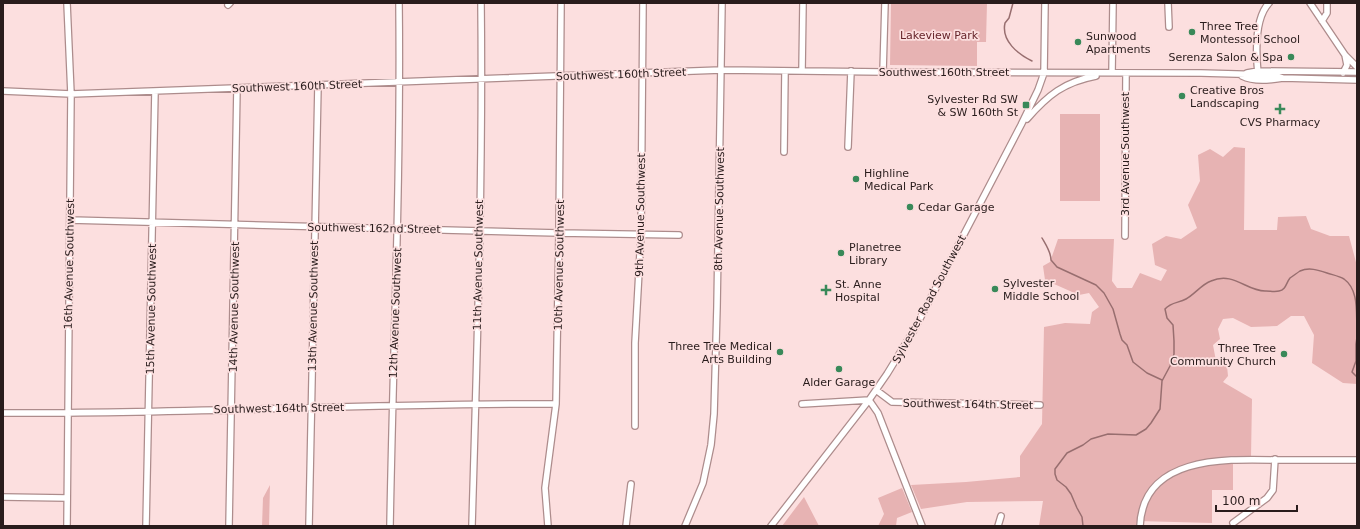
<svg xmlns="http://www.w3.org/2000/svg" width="1360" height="529" viewBox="0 0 1360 529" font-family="'DejaVu Sans',sans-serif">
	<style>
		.green { fill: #e7b3b3 }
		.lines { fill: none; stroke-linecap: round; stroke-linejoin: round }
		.stream { stroke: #986e6f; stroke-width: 1.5 }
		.minor-casing { stroke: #ad8c8c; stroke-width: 8 }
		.minor { stroke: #fff; stroke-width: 5.5 }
		.poi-dot { fill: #398959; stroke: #fcdfdf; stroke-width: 1.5 }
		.labels { text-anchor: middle; stroke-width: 3.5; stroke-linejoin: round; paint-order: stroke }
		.poi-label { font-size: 11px; fill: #291c1c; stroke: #fcdfdf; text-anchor: start }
		.park-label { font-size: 11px; fill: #66242a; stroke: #fcdfdf }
		.street-label { font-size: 11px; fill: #291c1c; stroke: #fcdfdf }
	</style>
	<rect width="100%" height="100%" fill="#fcdfdf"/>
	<path class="green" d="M891,3H987L986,42H977V66L890,65Z
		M1060,114H1100V201H1060Z
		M1234,147L1245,148L1244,230H1277L1278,217L1306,216L1311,229L1330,236H1349L1357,266V384L1343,383L1312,363L1314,335L1304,316H1291L1277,326L1251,327L1233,318L1223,319L1218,329L1220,339L1213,345L1216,361L1227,366L1228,376L1223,382L1252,399L1251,457L1233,458V490H1212V523L1137,521L1136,526H1039L1043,501L967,502L921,509L911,485L966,482L1020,477V456L1042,424L1044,327L1065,323L1090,324L1092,312L1099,307L1089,293L1079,295L1045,280L1043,266L1050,262L1058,239H1114L1112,281L1117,288H1132L1140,273L1161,281L1167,270L1155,265L1152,244L1166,236L1181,239L1197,228L1188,205L1200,181L1198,155L1210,149L1223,157Z
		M270,485L269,526H262L263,498Z
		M902,488L912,512L897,518L896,526H878L884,514L878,498Z
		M804,497L819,526H782Z"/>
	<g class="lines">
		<path class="stream" d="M1013,3L1009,18L1005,23C1001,41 1018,54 1032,61
			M1042,238C1046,245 1051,252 1051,260L1057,267L1096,285L1104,293L1113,309L1120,334L1122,340L1127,345L1133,362L1147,373L1162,380
			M1357,337L1356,344V361L1352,372L1357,377
			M1083,526L1082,517L1077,508L1071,494L1066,487L1057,480L1055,474V469L1067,453L1083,445L1091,439L1108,434L1136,435L1146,429L1151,423L1160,409L1162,381L1170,366L1174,354V341L1173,325L1167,318L1165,309C1171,302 1179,303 1186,299C1195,294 1202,284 1211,281C1234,271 1247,292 1266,291C1270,291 1275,292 1279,291C1286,290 1286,283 1290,278C1293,276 1297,273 1300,271C1309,267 1318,270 1327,273C1333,275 1339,276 1344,279C1359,290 1356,312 1357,328"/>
		<g class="minor-casing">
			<path id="minor" d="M1168,3L1169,27
				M1310,3L1345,55L1357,67
				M228,5L230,3
				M1322,21L1327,13V3
				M802,71L803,3
				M883,72L885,3
				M1112,73L1113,3
				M1247,73L1258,71L1357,72
				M1343,73L1347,65L1345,55
				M1258,74C1256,54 1254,19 1269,3
				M1242,76C1254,82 1270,80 1283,78L1357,80
				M3,91L71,94L721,70L883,72L1201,73L1274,75L1283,78
				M1027,119C1048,95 1064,82 1096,76
				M848,147L851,71
				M784,152L785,71
				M70,220L559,233L679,235
				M1125,236L1126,73
				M876,390L892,402L1040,405
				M869,400L878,413L922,526
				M802,404L869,400
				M3,413C187,414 372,403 556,404
				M635,426V343L641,235L643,3
				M3,497L67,498
				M1233,523L1267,498L1273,490L1275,459
				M67,526L71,94L67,3
				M146,526L155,91
				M229,526L237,88
				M309,526L318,85
				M390,526C393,352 401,177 399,3
				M472,526C477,352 483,177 481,3
				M548,526L545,488L556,404L559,233L561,3
				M626,526L631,484
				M685,526L703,483L711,445L714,414L717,307L722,3
				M771,526L869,400L887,374L914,330L1021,125L1038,90L1044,73L1045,3
				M998,526L1001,516
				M1140,526C1143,455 1227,459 1278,460C1304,460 1331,460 1357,460"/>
		</g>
		<use href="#minor" class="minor"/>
	</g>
	<g class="poi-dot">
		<circle cx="1192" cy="32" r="4"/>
		<circle cx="1078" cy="42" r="4"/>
		<circle cx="1291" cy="57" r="4"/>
		<circle cx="1182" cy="96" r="4"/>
		<rect x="1022" y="101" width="8" height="8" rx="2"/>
		<path d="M1278 103h4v4h4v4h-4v4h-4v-4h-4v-4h4z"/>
		<circle cx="856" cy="179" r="4"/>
		<circle cx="910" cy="207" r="4"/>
		<circle cx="841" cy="253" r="4"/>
		<circle cx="995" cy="289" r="4"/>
		<path d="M824 284h4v4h4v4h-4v4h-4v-4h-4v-4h4z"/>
		<circle cx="780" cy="352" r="4"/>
		<circle cx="1284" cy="354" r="4"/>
		<circle cx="839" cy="369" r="4"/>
	</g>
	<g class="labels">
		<g class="poi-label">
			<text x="1200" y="30">Three Tree<tspan x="1200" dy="13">Montessori School</tspan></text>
			<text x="1086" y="40">Sunwood<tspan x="1086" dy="13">Apartments</tspan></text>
			<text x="1283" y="61" text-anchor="end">Serenza Salon &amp; Spa</text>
			<text x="1190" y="94">Creative Bros<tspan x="1190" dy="13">Landscaping</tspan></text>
			<text x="1018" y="103" text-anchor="end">Sylvester Rd SW<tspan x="1018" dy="13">&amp; SW 160th St</tspan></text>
			<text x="1280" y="126" text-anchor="middle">CVS Pharmacy</text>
			<text x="864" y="177">Highline<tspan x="864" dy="13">Medical Park</tspan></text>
			<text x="918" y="211">Cedar Garage</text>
			<text x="849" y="251">Planetree<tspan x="849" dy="13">Library</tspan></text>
			<text x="1003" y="287">Sylvester<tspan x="1003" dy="13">Middle School</tspan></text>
			<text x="835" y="288">St. Anne<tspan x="835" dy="13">Hospital</tspan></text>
			<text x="772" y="350" text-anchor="end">Three Tree Medical<tspan x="772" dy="13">Arts Building</tspan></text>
			<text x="1276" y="352" text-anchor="end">Three Tree<tspan x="1276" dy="13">Community Church</tspan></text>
			<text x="839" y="386" text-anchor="middle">Alder Garage</text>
		</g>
		<g class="park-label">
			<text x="939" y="39">Lakeview Park</text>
		</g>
		<g class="street-label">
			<text x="944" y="76">Southwest 160th Street</text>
			<text transform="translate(621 74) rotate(-2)" y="4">Southwest 160th Street</text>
			<text transform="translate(297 86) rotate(-2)" y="4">Southwest 160th Street</text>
			<text transform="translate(1125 154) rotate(-90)" y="4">3rd Avenue Southwest</text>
			<text transform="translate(719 209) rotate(-89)" y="4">8th Avenue Southwest</text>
			<text transform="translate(640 215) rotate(-89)" y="4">9th Avenue Southwest</text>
			<text transform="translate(374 228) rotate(1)" y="4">Southwest 162nd Street</text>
			<text transform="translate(69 264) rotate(-89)" y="4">16th Avenue Southwest</text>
			<text transform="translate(478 265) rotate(-89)" y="4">11th Avenue Southwest</text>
			<text transform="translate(559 265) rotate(-89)" y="4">10th Avenue Southwest</text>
			<text transform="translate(929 299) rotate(-62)" y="4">Sylvester Road Southwest</text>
			<text transform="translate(313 306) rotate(-89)" y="4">13th Avenue Southwest</text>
			<text transform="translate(234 307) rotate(-89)" y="4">14th Avenue Southwest</text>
			<text transform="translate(151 309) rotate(-89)" y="4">15th Avenue Southwest</text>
			<text transform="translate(395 313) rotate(-88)" y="4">12th Avenue Southwest</text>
			<text transform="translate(968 404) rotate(1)" y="4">Southwest 164th Street</text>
			<text transform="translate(279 408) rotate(-1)" y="4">Southwest 164th Street</text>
		</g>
	</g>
	<rect width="1360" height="529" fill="none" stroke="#291c1c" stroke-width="8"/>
	<path d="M1216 505v6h81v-6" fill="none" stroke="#291c1c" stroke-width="2"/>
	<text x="1222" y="505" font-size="12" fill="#291c1c" stroke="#fcdfdf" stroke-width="3" paint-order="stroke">100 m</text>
</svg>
